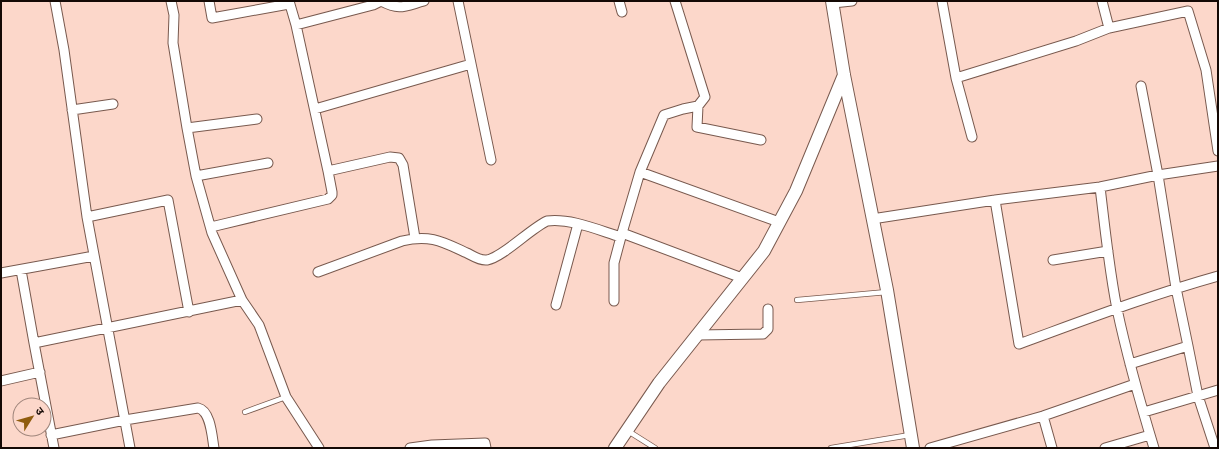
<svg xmlns="http://www.w3.org/2000/svg" width="1219" height="449" viewBox="0 0 1219 449" font-family="Raleway,'Noto Sans Devanagari',sans-serif">
	<style>
		.lines { fill: none; stroke-linecap: round; stroke-linejoin: round }
		.service-casing { stroke: #78594e; stroke-width: 6 }
		.minor-casing { stroke: #78594e; stroke-width: 11 }
		.tertiary-casing { stroke: #78594e; stroke-width: 14 }
		.service { stroke: #fff; stroke-width: 4.5 }
		.minor { stroke: #fff; stroke-width: 9 }
		.tertiary { stroke: #fff; stroke-width: 12 }
	</style>
	<rect width="100%" height="100%" fill="#fcd7ca"/>
	<g class="lines">
		<g class="service-casing">
			<path id="service" d="M797,300L887,292
				M245,412L286,397
				M628,431L655,448
				M831,448L910,435"/>
		</g>
		<g class="minor-casing">
			<path id="minor" d="M55,1L64,50L87,217L130,448
				M171,1L174,15L173,43L187,128L196,176L212,233L242,300L259,325L286,397L319,448
				M209,1L212,18L289,4
				M289,1L296,25L328,171L390,157L399,158L403,165L415,238
				M381,1C400,11 405,6 424,1
				M458,1L491,160
				M619,1L622,12
				M675,1L705,97L698,106L683,109L664,115L640,172L622,233L742,278
				M942,1L956,78L1076,41L1109,28L1188,11L1206,70L1218,151
				M1102,1L1109,28
				M833,3L852,1
				M296,25L373,5L381,1
				M956,78L972,137
				M1141,86L1158,175L1176,288L1188,346L1198,396L1215,448
				M698,106L697,127L761,140
				M315,109L471,64
				M72,110L113,104
				M187,128L257,119
				M640,172L779,222
				M196,176L268,163
				M1100,187C1105,228 1109,269 1117,309C1127,356 1140,402 1154,448
				M995,200L1019,344C1085,320 1150,295 1218,276
				M87,217L168,200L189,312
				M872,219L995,200L1100,187L1158,175L1218,166
				M211,227L328,199L332,195V192L328,171
				M1053,260L1108,251
				M21,270L34,343
				M318,272L402,241C430,234 443,242 467,253C473,256 480,261 487,260C503,257 530,229 547,221C571,218 598,230 621,237
				M1,273L94,256
				M614,301V263L622,233
				M556,305L578,224
				M697,335L763,334L768,329V309
				M1130,364L1188,346
				M1,381L40,372
				M1144,412L1218,390
				M1043,416L1052,448
				M51,435L125,420L198,408C211,411 212,437 214,448
				M54,448L34,343L242,300
				M410,448L432,445L485,443L486,448
				M930,448L1043,416L1135,384
				M1105,448L1150,435"/>
		</g>
		<g class="tertiary-casing">
			<path id="tertiary" d="M832,1L844,75L887,290L913,448
				M615,448L659,383L764,251L796,191L844,75"/>
		</g>
		<use href="#service" class="service"/>
		<use href="#minor" class="minor"/>
		<use href="#tertiary" class="tertiary"/>
	</g>
	<rect width="1219" height="449" fill="none" stroke="#140905" stroke-width="4"/>
	<g transform="translate(32 417) rotate(53)"><circle r="19" fill="#fcd7ca" stroke="#9f857b"/>
	<path d="M0-3L7 15L0 10L-7 15Z" fill="#905c0e"/>
	<text y="-6" font-size="11" font-weight="bold" text-anchor="middle" fill="#140905">उ</text>
	</g>
</svg>
